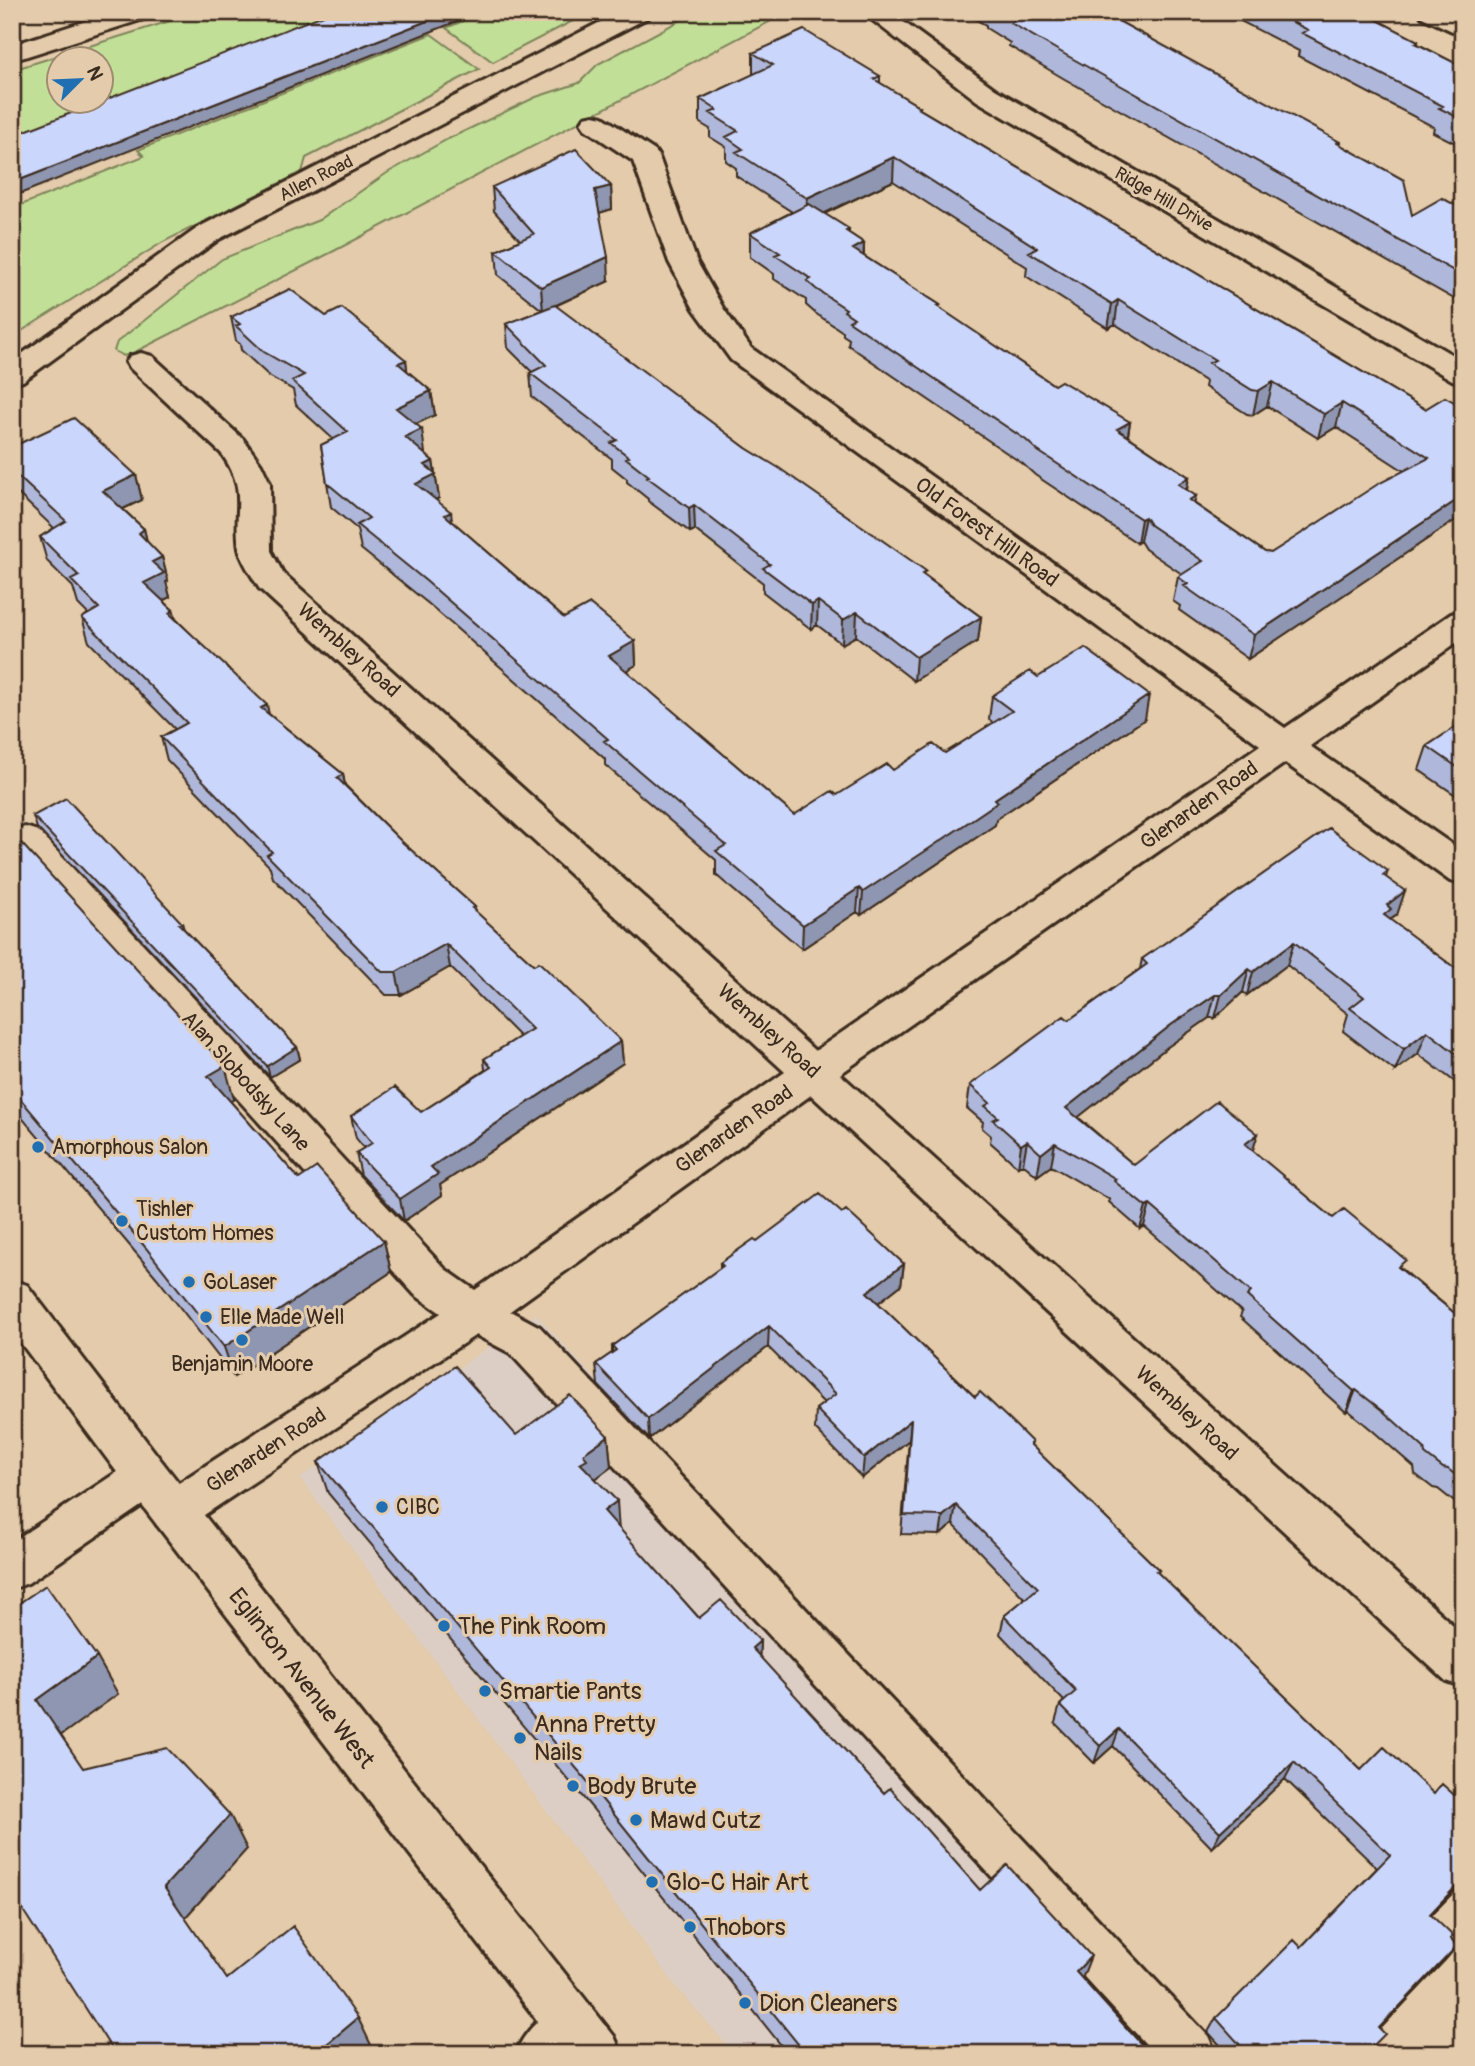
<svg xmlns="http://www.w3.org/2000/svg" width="1475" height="2066" viewBox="0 0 1475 2066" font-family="Pangolin,sans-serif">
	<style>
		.built { fill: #dccec4 }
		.green { fill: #c2df97; stroke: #7e845a; stroke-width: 2; fill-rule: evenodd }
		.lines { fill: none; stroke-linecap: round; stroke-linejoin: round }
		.minor-casing { stroke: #3b2a1e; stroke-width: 6 }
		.major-casing { stroke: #3b2a1e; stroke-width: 6 }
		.highway-casing { stroke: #3b2a1e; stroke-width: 6 }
		.minor { fill: #e3cbab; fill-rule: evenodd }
		.major { fill: #e3cbab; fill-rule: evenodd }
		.highway { fill: #e3cbab; fill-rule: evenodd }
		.wall { fill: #afb8da; stroke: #3b2a1e; stroke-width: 2; fill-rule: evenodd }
		.shaded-wall { fill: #8e96b1; stroke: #3b2a1e; stroke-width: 2 }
		.building { fill: #cbd6fd; stroke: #3b2a1e; stroke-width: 2 }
		.poi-dot { fill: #1f6fb2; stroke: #e3cbab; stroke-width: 2.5 }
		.labels { text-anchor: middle; stroke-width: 6; stroke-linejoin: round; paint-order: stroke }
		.far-street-label { font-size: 18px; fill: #3b2a1e; stroke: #e3cbab }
		.street-label { font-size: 21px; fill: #3b2a1e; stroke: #e3cbab }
		.poi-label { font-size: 21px; fill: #3b2a1e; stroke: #e3cbab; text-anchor: start }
		.near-poi-label { font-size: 24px; fill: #3b2a1e; stroke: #e3cbab; text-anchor: start }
		.near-street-label { font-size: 24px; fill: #3b2a1e; stroke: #e3cbab }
	</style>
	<rect width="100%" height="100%" fill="#e3cbab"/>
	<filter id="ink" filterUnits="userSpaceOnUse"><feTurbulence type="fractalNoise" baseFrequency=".0143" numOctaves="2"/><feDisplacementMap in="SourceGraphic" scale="14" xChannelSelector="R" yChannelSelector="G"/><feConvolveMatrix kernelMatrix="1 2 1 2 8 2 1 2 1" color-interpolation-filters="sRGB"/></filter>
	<g filter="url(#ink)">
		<path class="built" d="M536,1314L1159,1998L1101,2054H735L677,1988L300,1478Z"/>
		<path class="green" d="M199,12H356L12,137V70ZM60,60H102V102H60Z
			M485,12H590L493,62L446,28Z
			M696,12H788L334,251L135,352L124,356L114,351L117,342L222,259L319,220L387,173L448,139L536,97L579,83L598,64Z
			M431,34L479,69L306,158L302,172L163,242L12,337V245C19,228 10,221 21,205L144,156L138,150Z"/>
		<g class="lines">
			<g class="minor-casing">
				<path id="minor" d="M862,12H890L995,89L1463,361V383L1452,380L977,101Z
					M1419,12H1451L1463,18V36L1422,17Z
					M594,115L603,117L655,151L659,157L697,262L723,308L751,348L1285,728L1451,614L1463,611V638L1310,746L1463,852V884L1450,881L1285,763L840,1074L1463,1634V1687L1446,1681L811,1095L510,1311L540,1327L1208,2036L1216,2054H1155L510,1353L476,1335L189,1525L173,1531L157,1525L151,1511L157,1497L441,1313L415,1295L12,849V831L25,827L38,831L445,1269L475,1290L785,1072L259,588C253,577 241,561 239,548C233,507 249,492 221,453L130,368L126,362L130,356L141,353L152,356L243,439L261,464L270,483L271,551L283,573L815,1051L1260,745L731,360L694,309L669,262L633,161L585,129L581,123L585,117Z
					M147,1457L163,1463L169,1477L163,1491L28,1583L12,1589V1542L131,1463Z
					M573,1999L591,2007L599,2025L591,2043L580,2054H515C526,2028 547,2010 573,1999Z"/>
			</g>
			<g class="major-casing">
				<path id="major" d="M12,1280L27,1285L163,1463L614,2036L622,2054H563L131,1491L12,1331Z"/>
			</g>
			<g class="highway-casing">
				<path id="highway" d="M114,12H153L150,17L12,61V45Z
					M620,12H652L649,17L219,239L23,381L12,384V361L199,227Z"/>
			</g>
			<use href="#minor" class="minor"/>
			<use href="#major" class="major"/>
			<use href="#highway" class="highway"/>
		</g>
		<path class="wall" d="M962,12H1087L1340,144L1412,215L1463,209V304L1063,78L1009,46L1010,43L986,28V25Z
			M1223,12H1362L1418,41V44L1463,67V147L1433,132L1434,127L1298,56L1299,51Z
			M753,53L880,76V83L920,107V109L1425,409L1463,407V515L1248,659L1179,610L1180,606L1173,601L1178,577L1182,574L1145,549L1140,541L1137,543L1035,475L1023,464L848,345L849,339L843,335V332L815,313L806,305V300L774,279V274L750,257V233L792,212L736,176V168L726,161V147L710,137V129L700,123V99L753,75ZM893,181L1027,267L1026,276L1108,328L1115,324L1206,382L1205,387L1247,414L1253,415L1267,406L1318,438L1336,427L1404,471L1271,553L1265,552L1194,503L1187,490L1189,477L1128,436L1130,422L1054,385L939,308L940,305L864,256V243L849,233V229L824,214Z
			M611,186L612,209L599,213L609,281L555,306L746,448L926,576L981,617L978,641L914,681L856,636L842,644L817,625L811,629L763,592V583L695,530L690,532L648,501V499L627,482V479L612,467V459L532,397L530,373L532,372L508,348L506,324L542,310L498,275L496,251L520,240L494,211L492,187Z
			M326,316L406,360L407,371L431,391L435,415L416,424L424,453L433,461L439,498L435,500L452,521L564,618L635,641L636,665L626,671L794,815L893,770L945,753L993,723L989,719L992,696L1038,677L1145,719L996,819L995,825L924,873L861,915L857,912L802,949L716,875V860L605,765V759L430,605L361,549L357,529L331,507L321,445L333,439L296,405L293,390L269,376L241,350L240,344L236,341L231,317Z
			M12,447L136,475L142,500L123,509L144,529L147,542L162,557L168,581L166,582L170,597L163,600L173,610L176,619L269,714L343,774L345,785L401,841L475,907V911L534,965L621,1041L623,1063L440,1185L442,1195L404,1221L361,1175L356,1153L364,1148L356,1138L351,1116L421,1112L485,1070L484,1059L520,1037L450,967L401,995H386L273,878L270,867L167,760L161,737L175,729L89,642L82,618L88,614L78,604L73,587L47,561L40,537L54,528L12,488Z
			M1463,722V800L1419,770L1427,746Z
			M33,816L182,923L184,929L297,1047L300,1059L270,1077L37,828Z
			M12,833L234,1099L230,1101L299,1179L384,1241L391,1272L234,1377L157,1278L12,1106Z
			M1388,871L1386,877L1397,915L1390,920L1463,974V1088L1418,1054L1395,1071L1343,1031L1348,1014L1287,965L1247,995L1243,992L1215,1018H1209L1166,1048L1078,1117L1134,1165L1253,1151L1333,1218L1402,1269L1463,1320V1509L1438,1489L1433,1488L1415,1474L1414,1467L1373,1431L1348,1410L1346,1412L1240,1317L1242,1312L1144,1226L1140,1229L1109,1202L1110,1200L1051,1166L1037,1176L1023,1164L1018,1167L990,1142L991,1136L982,1128L983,1122L967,1108L970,1085L1069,1020L1140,969L1142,959Z
			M842,1213L904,1264L901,1285L878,1303L975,1397L1032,1442L1031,1445L1159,1570L1158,1573L1361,1770L1463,1803V1882L1431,1915L1457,1946L1445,1960L1380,2029L1374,2047L1367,2054H1228L1208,2032L1216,2018L1301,1947L1377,1868L1285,1779L1212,1848L1113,1746L1094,1763L1055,1723L1060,1705L1064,1701L1000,1634L1004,1616L1025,1599L953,1524L940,1535L901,1534L909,1440L862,1478L815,1429L816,1409L824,1403L768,1347L649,1439L598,1385L596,1364L612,1353V1346L720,1268V1263L757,1241Z
			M516,1435L608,1436L611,1467L595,1479L619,1529L699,1618L760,1641L759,1657L884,1793L980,1890L1082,1979L1150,2054H788L592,1808L328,1493L318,1462Z"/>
		<path class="shaded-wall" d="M450,12H468V17L12,197V183Z
			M894,157L893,181L806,222L807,198Z
			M611,186L612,209L596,214L595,190Z
			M864,243L863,267L853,249Z
			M608,257L609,281L543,311L541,287Z
			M1118,300L1115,324L1108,328L1112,304Z
			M406,360L409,384L398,363Z
			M1273,382L1267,406L1253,415L1258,391Z
			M431,391L435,415L399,432L396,408Z
			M1342,403L1336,427L1318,438L1324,414Z
			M1130,422L1126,446L1117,429Z
			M422,429L425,453L409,461L405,437Z
			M433,461L439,498L419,508L416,484L425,465Z
			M136,475L142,500L110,515L103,491Z
			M1189,477L1184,501L1178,484Z
			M1196,496L1191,520L1189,500Z
			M1463,496V515L1248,659L1254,635Z
			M694,505L695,530L690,532L689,508Z
			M451,512L454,536L445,515Z
			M1145,517L1140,541L1137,543L1141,519Z
			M144,529L150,553L139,533Z
			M162,557L168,581L166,582L170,597L151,607L144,583L152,562Z
			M818,601L817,625L811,629L812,605Z
			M173,610L180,634L169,613Z
			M857,612L856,636L842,644L843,620Z
			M981,617L978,641L914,681L916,657Z
			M635,641L636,665L610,680L609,656Z
			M1149,695L1145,719L996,819L995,825L861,915L863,892L995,799Z
			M267,705L272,729L261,708Z
			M343,774L347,798L337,778Z
			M859,888L857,912L802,949L803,925Z
			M1405,891L1397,915L1387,922L1376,938L1387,905Z
			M1294,942L1287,965L1247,995L1253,972Z
			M446,944L450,967L401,995L396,972Z
			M1249,969L1243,992L1215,1018L1221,995Z
			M1215,995L1209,1018L1166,1048L1062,1130L1066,1108L1171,1025Z
			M1427,1031L1418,1054L1395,1071L1404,1049Z
			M621,1041L623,1063L440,1185L442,1195L404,1221L400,1199L431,1167Z
			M297,1047L300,1059L270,1077L267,1066Z
			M225,1066L234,1099L218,1109L208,1076Z
			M1258,1134L1251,1156L1245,1144Z
			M1027,1141L1023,1164L1018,1167L1021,1145Z
			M1055,1143L1051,1166L1037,1176L1041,1154Z
			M1150,1205L1144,1226L1140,1229L1146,1207Z
			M384,1241L391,1272L234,1377L224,1347Z
			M904,1264L901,1285L865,1313L867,1292Z
			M769,1326L768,1347L649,1439L648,1419Z
			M1356,1390L1348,1410L1346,1412L1354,1391Z
			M911,1420L909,1440L862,1478L864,1458Z
			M608,1436L611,1467L590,1483L580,1463L583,1454Z
			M617,1501L619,1532L604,1511Z
			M956,1505L953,1524L940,1535L943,1516Z
			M760,1641L759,1670L752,1648Z
			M97,1657L118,1694L60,1736L37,1700Z
			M1119,1729L1113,1746L1094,1763L1100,1746Z
			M1294,1762L1285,1779L1212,1848L1220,1832Z
			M230,1815L247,1849L184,1919L164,1887Z
			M1463,1879V1882L1419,1928L1430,1914Z
			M1457,1946L1445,1960L1368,2041L1379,2028Z
			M1091,1956L1082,1979L1076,1972Z
			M358,2018L372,2047L363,2054H315Z"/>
		<path class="building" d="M331,12H450L12,183V136Z
			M1000,12H1087L1105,22L1113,18L1340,142L1337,143L1404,180L1412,215L1442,198L1463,209V276L1066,55L1011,23L1015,21Z
			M1273,12H1362L1418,41L1415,43L1463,67V120L1439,108L1443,106L1302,33L1308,30Z
			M804,30L880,76L874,79L920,107L918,108L1425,409L1445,397L1463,407V496L1254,635L1184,586L1188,584L1178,577L1203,561L1150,525L1145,517L1141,519L1038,451L1026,440L849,321L854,318L844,311L846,309L816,289L807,281L811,279L775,255L780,253L750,233L809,204L849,229L846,231L864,243L853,249L940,305L937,306L1054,385L1061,381L1130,422L1117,429L1189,477L1178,484L1196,496L1189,500L1265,552L1271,553L1378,484L1429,458L1342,403L1324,414L1273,382L1258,391L1252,390L1209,363L1215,360L1118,300L1112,304L1029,252L1037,248L894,157L807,198L736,152L743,149L726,137L738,131L710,113L717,110L700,99L773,65L753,53Z
			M576,149L611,186L595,190L608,257L541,287L496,251L534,234L492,187Z
			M290,289L326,316L342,308L406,360L398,363L431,391L396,408L422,429L405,437L433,461L425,465L436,474L416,484L451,512L445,515L564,618L590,604L635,641L609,656L794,815L832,791L837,795L887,764L893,770L933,744L945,753L1012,711L992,696L1030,671L1038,677L1085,648L1149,695L995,799L998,802L927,850L863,892L859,888L803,925L716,851L726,845L604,741L608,739L426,581L357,525L369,518L327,483L321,445L348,432L292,381L304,375L264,352L236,326L240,324L231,317Z
			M555,305L746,448L779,468L926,571L922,574L981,617L916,657L857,612L843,620L818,601L812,605L763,568L770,564L694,505L689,508L647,477L649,476L626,458L629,457L611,443L617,440L530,373L546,365L506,324Z
			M74,418L136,475L103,491L144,529L139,533L162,557L152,562L164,573L144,583L173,610L169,613L267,705L261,708L343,774L337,778L401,841L475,907L472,908L534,965L539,962L621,1041L431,1167L438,1174L400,1199L356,1153L372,1143L351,1116L395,1087L421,1112L491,1067L484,1059L532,1029L446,944L396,972H382L267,855L272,852L161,737L187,723L82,618L99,608L71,580L79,576L40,537L66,521L12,471V447Z
			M1463,722V771L1427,746Z
			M66,798L182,923L179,924L297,1047L267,1066L33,816Z
			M1329,828L1388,871L1383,875L1405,891L1387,905L1391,909L1384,915L1463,974V1059L1427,1031L1404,1049L1350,1008L1364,997L1294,942L1253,972L1249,969L1221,995H1215L1171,1025L1066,1108L1134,1165L1217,1101L1258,1134L1245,1144L1333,1218L1344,1209L1406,1260L1398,1267L1463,1320V1337L1458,1341L1463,1345V1481L1448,1469L1443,1468L1425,1454L1424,1448L1383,1411L1356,1390L1354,1391L1247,1296L1251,1292L1150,1205L1146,1207L1114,1181L1116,1179L1055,1143L1041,1154L1027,1141L1021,1145L993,1120L998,1117L985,1106L990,1103L970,1085L1064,1016L1069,1020L1147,964L1142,959Z
			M12,833L225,1066L208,1076L299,1179L317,1167L384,1241L224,1347L146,1248L12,1089Z
			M820,1194L842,1213L846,1210L904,1264L867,1292L975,1397L980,1392L1014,1424L1032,1442L1030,1444L1159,1570L1156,1571L1361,1770L1384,1747L1434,1794L1442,1784L1463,1803V1827L1461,1829L1463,1831V1879L1430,1914L1453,1936L1450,1939L1457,1946L1379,2028L1385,2034L1365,2054H1248L1216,2018L1294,1940L1301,1947L1390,1855L1294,1762L1220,1832L1119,1729L1100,1746L1060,1705L1076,1691L1004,1616L1038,1588L956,1505L943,1516L904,1515L911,1420L864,1458L816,1409L836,1394L769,1326L648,1419L596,1364L616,1350L612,1346L723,1266L720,1263L754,1239L757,1241Z
			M455,1366L516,1435L570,1395L608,1436L583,1454L587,1459L580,1463L617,1501L604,1511L699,1618L721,1600L760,1641L752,1648L884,1793L890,1788L980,1890L1007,1865L1091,1956L1076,1972L1150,2054H806L588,1782L318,1462Z
			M46,1585L97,1657L37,1700L83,1768L167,1748L230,1815L164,1887L227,1979L293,1926L358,2018L315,2054H115L12,1893V1608Z"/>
	</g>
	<g class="poi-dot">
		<circle cx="38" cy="1147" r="7"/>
		<circle cx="122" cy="1221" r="7"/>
		<circle cx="189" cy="1282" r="7"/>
		<circle cx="206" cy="1317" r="7"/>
		<circle cx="242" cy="1340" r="7"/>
		<circle cx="382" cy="1507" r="7"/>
		<circle cx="444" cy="1626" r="7"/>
		<circle cx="485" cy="1691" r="7"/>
		<circle cx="520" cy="1738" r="7"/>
		<circle cx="573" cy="1786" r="7"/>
		<circle cx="636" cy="1820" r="7"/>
		<circle cx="652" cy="1882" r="7"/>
		<circle cx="690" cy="1927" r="7"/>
		<circle cx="745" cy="2003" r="7"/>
	</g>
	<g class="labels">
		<g class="far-street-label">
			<text transform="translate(316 178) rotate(-27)" y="6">Allen Road</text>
			<text transform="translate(1164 199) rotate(30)" y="6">Ridge Hill Drive</text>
		</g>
		<g class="street-label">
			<text transform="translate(987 532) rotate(36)" y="7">Old Forest Hill Road</text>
			<text transform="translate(349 650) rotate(42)" y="7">Wembley Road</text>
			<text transform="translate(1199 805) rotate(-35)" y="7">Glenarden Road</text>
			<text transform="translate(769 1031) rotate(42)" y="7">Wembley Road</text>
			<text transform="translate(246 1081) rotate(48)" y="7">Alan Slobodsky Lane</text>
			<text transform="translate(734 1129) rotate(-35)" y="7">Glenarden Road</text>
			<text transform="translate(1187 1413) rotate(42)" y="7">Wembley Road</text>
			<text transform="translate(266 1450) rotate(-33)" y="7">Glenarden Road</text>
		</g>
		<g class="poi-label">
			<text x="52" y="1154">Amorphous Salon</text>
			<text x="136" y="1216">Tishler<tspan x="136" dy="24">Custom Homes</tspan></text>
			<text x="203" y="1289">GoLaser</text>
			<text x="220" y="1324">Elle Made Well</text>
			<text x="242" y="1371" text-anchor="middle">Benjamin Moore</text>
			<text x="396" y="1514">CIBC</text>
		</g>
		<g class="near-poi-label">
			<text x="458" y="1634">The Pink Room</text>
			<text x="499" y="1699">Smartie Pants</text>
			<text x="534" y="1732">Anna Pretty<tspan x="534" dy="28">Nails</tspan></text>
			<text x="587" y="1794">Body Brute</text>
			<text x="650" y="1828">Mawd Cutz</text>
			<text x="666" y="1890">Glo-C Hair Art</text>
			<text x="704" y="1935">Thobors</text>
			<text x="759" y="2011">Dion Cleaners</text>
		</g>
		<g class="near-street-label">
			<text transform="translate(302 1678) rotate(52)" y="8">Eglinton Avenue West</text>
		</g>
	</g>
	<rect width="1475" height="2066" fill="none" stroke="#e3cbab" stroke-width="42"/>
	<rect x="21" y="21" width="1433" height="2024" fill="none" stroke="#3b2a1e" stroke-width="2.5" filter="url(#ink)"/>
	<g transform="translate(80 80) rotate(66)"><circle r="33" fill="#e3cbab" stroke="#a08b73" stroke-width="2"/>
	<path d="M0-5L12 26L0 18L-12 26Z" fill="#1f6fb2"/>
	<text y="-10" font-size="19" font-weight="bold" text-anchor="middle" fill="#3b2a1e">N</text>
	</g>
</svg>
